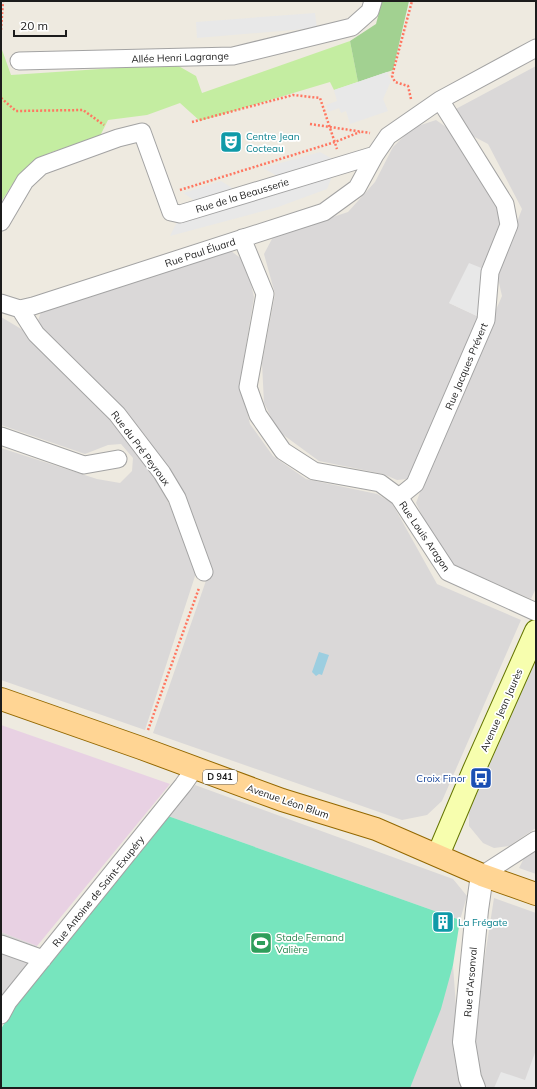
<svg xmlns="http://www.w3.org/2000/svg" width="537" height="1089" viewBox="0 0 537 1089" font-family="Mulish,sans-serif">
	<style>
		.residential { fill: #dad8d8 }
		.industrial { fill: #e8d1e3 }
		.grass { fill: #c4eda1 }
		.forest { fill: #a2d191 }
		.pitch { fill: #77e5be }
		.parking { fill: #e8e8e8 }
		.water { fill: #9ccee0 }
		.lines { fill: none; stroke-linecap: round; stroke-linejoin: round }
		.minor-casing { stroke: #a3a3a3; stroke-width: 19 }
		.tertiary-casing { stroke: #a3a3a3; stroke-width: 24 }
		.secondary-casing { stroke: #647500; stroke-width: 24 }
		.primary-casing { stroke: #936800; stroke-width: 24 }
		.path { stroke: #ff7660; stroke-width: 2.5; stroke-dasharray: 2 2; stroke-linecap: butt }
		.minor { stroke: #fff; stroke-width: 17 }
		.tertiary { stroke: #fff; stroke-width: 22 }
		.secondary { stroke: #f7feae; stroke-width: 22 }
		.primary { stroke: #ffd594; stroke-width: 22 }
		.labels { text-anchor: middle; stroke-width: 3.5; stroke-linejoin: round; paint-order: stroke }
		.shield { fill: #fff; stroke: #606060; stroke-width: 1 }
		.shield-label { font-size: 9px; font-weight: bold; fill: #1c1c1c }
		.street-label { font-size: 10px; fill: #1c1c1c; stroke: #fff }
		.culture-label { font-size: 10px; fill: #0d838f; stroke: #fff; text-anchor: start }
		.transit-label { font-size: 10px; fill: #164399; stroke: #fff; text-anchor: end }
		.leisure-label { font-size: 10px; fill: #27864d; stroke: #fff; text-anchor: start }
	</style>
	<rect width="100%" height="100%" fill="#eeeae0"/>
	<path class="residential" d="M536,66V588L531,599L444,561L416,503L438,444L502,296L497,274L522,209L488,144L465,132L452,111Z
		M436,120L456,134L501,214V230L484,269L449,303L479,317L414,469L407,479L397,480L383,474L319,461L278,431L264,403L262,363L275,294L264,254L273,237L348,212L375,182L393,147L412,128Z
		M231,251L246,262L254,297L240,383L250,424L273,456L306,479L377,494L392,503L437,584L521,620L442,801L427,815L402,820L153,733L209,572L204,547L182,496L35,329L41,312Z
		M1,317L28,333L110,414L153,471L188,543L196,573L145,730L1,680V448L97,479L120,483L132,471L133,458L121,444L108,445L85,454L1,425Z
		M536,659V828L509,846L494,848L483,843L469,826V811Z
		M195,785L453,879L467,896L460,920L168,816Z
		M536,849V874L519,868L525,856Z
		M494,898L536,913V1088H485L472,1039Z
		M1,932L37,946L18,987L1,1019Z
		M453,965L461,1078L464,1088H408Z"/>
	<path class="industrial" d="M1,725L170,784L37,946L1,932Z"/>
	<path class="grass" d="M350,41L358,82L334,90L330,82L200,121L180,103L147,115L108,120L100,136L49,153L19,174L1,202V47L11,75L175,64L196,76L202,93Z"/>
	<path class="forest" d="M382,1H409L393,70L358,82L350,41L376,24Z"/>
	<path class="pitch" d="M168,816L460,920L453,965L441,1009L410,1088H1V1029L16,1004Z"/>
	<path class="parking" d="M315,13L317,28L197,38L196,22Z
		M387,72L391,81L383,99L388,111L350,124L346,111L341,113L339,108L328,112L326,105L337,101L334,90Z
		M320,152L338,162L327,189L278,207L170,236L179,218L197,202L183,193L221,181L237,191L279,177L263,168Z
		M469,263L484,269L479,317L449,303Z
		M536,1050V1088H494L501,1072L525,1080Z"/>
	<path class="water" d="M319,652L329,655L322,675L319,674L316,676L312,672Z"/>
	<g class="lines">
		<g class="minor-casing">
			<path id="minor" d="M19,61L233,56L352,27L370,11L373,1
				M1,222L25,181L41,166L118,138L142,132L171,212L180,214L375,155
				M242,238L265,294L248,387L258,415L283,451L314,471L380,483L399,497L448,572L536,612
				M1,303L20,309L33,306L324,212L357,188L375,155L388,136L440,100L536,48
				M20,309L36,334L117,414L162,473L177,498L204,572
				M1,436L84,465L118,459
				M399,497L415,484L486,320L490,272L509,225L505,204L440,100
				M482,875L536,840
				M1,944L43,959
				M1,1015L8,1002L183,785L195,768"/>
		</g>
		<g class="tertiary-casing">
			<path id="tertiary" d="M474,1088L470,1078L464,1042L477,910L482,875"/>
		</g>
		<g class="secondary-casing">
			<path id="secondary" d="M438,855L474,770L536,631"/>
		</g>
		<g class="primary-casing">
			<path id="primary" d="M1,699L141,748L282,800L376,829L482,875L536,894"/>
		</g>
		<path class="path" d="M1,30L3,1
			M1,98L16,111L83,110L104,125
			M411,99L408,86L395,82L392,76L412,1
			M192,122L293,95L320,98L337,149
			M310,124L370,133
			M180,190L335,142L360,132
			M148,730L199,588"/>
		<use href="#minor" class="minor"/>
		<use href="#tertiary" class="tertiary"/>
		<use href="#secondary" class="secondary"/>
		<use href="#primary" class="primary"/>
	</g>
	<defs>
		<g id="theatre-square" transform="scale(1.15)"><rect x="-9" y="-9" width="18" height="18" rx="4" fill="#0f9aa8" stroke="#fff"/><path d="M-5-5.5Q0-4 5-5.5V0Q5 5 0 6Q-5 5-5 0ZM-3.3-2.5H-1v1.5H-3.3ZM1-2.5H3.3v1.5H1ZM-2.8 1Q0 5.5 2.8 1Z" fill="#fff"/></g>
		<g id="bus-square" transform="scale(1.15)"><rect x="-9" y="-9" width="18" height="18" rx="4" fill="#1a4fb4" stroke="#fff"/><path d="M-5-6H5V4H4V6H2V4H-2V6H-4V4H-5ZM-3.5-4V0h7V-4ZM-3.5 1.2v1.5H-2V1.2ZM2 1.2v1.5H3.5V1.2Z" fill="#fff"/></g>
		<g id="building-square" transform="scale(1.15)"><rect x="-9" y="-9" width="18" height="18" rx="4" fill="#0f9aa8" stroke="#fff"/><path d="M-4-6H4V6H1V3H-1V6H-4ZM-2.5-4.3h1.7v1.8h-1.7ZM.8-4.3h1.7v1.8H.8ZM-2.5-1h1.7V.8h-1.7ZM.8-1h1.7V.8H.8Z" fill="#fff"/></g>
		<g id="stadium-square" transform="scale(1.15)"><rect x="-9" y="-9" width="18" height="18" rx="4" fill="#2e9e5b" stroke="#fff"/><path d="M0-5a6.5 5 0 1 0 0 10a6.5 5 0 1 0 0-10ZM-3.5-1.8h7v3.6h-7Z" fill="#fff"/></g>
	</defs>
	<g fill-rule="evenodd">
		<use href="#theatre-square" x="231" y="142"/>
		<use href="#bus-square" x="481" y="778"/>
		<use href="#building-square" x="443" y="922"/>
		<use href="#stadium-square" x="261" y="943"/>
	</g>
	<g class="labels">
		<rect class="shield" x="203" y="770" width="34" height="14" rx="3"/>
		<g class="shield-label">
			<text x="220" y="780">D 941</text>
		</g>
		<g class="street-label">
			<text transform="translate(180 57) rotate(-2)" y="4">Allée Henri Lagrange</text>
			<text transform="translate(242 195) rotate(-17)" y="4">Rue de la Beausserie</text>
			<text transform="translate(200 252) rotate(-18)" y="4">Rue Paul Éluard</text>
			<text transform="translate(466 366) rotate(-67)" y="4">Rue Jacques Prévert</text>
			<text transform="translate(141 448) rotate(53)" y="4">Rue du Pré Peyroux</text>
			<text transform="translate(425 536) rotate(56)" y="4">Rue Louis Aragon</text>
			<text transform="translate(501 710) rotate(-66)" y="4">Avenue Jean Jaurès</text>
			<text transform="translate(288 801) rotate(19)" y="4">Avenue Léon Blum</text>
			<text transform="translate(98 891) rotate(-51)" y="4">Rue Antoine de Saint-Exupéry</text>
			<text transform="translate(470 982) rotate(-85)" y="4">Rue d'Arsonval</text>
		</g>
		<g class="culture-label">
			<text x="246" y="140">Centre Jean<tspan x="246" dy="12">Cocteau</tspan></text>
			<text x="458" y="926">La Frégate</text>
		</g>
		<g class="transit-label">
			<text x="466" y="782">Croix Finor</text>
		</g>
		<g class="leisure-label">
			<text x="276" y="941">Stade Fernand<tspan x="276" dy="12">Valière</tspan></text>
		</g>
	</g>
	<rect width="537" height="1089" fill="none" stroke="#1c1c1c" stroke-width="4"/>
	<path d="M14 30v6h52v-6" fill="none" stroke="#1c1c1c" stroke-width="2"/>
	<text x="20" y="30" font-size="12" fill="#1c1c1c" stroke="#ffffff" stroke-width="3" paint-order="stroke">20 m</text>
</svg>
